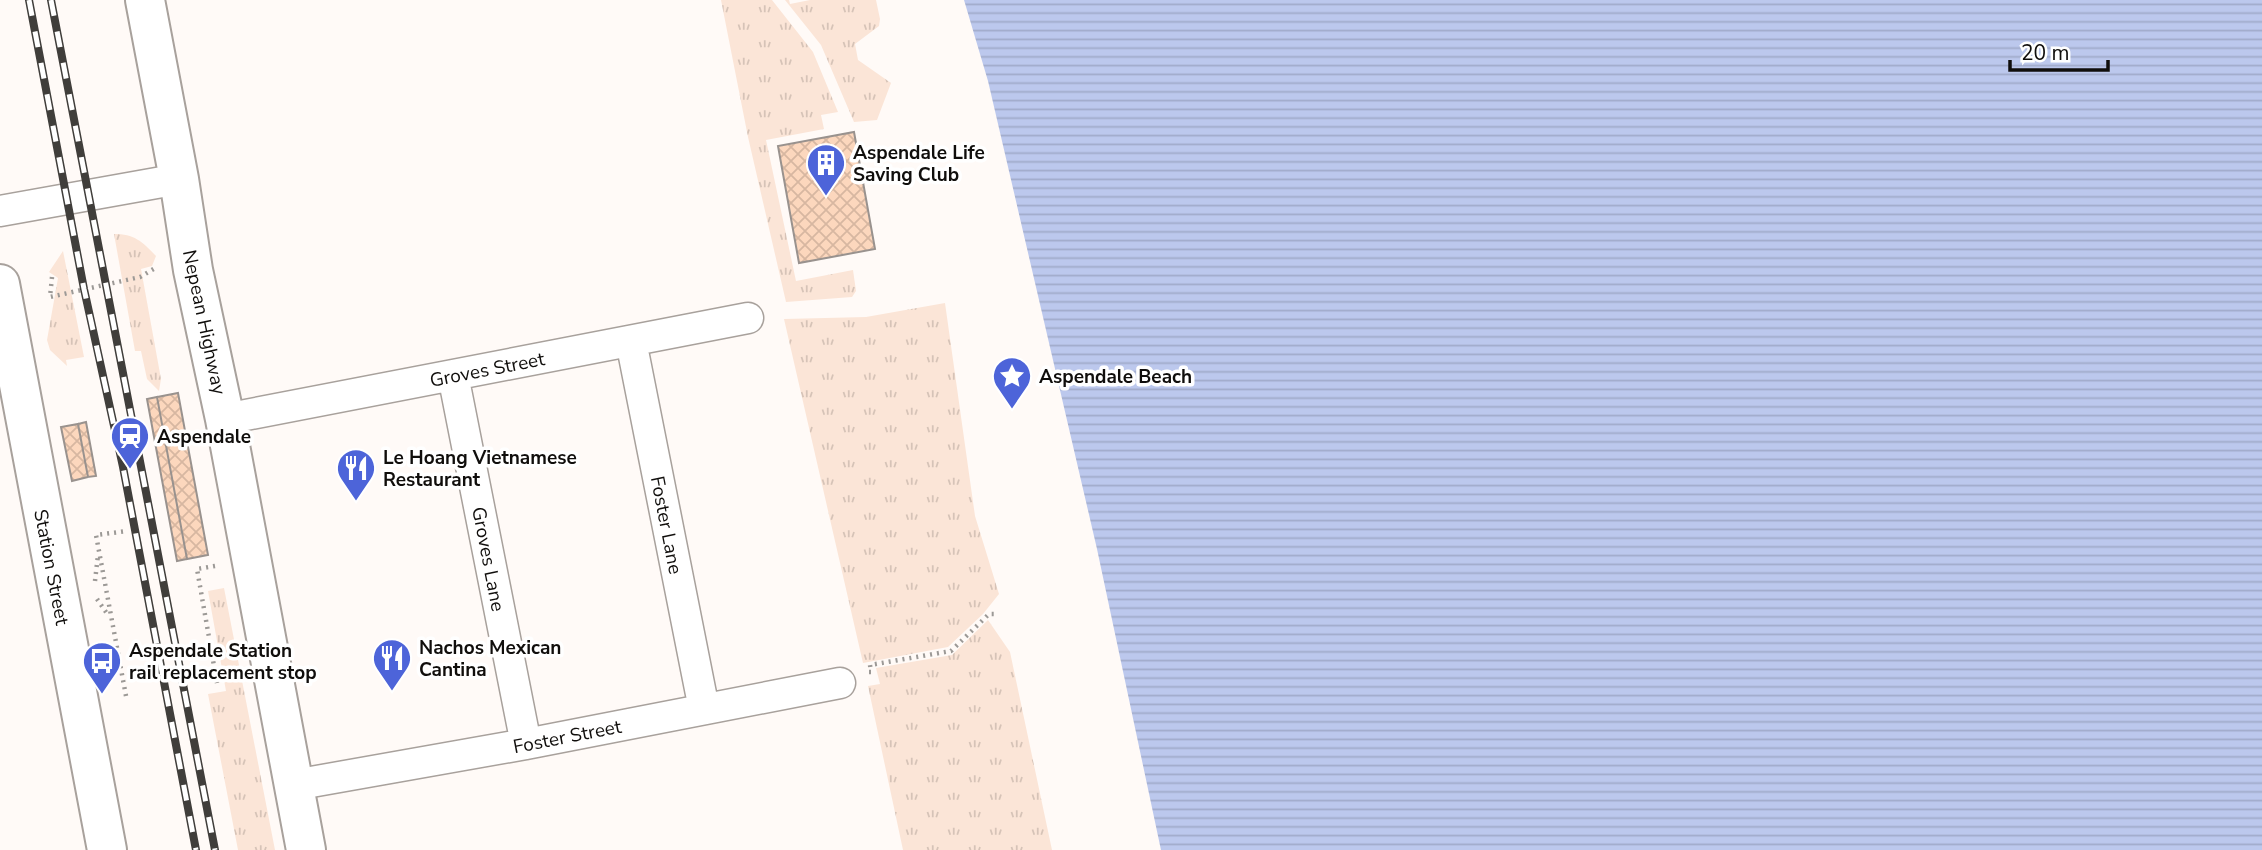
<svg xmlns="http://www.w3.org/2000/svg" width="2262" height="850" viewBox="0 0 2262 850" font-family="'Nunito Sans',sans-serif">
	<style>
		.grass { fill: url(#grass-tufts) }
		.water { fill: url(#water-rules) }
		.building { fill: url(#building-cross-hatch); stroke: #99928e; stroke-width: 2 }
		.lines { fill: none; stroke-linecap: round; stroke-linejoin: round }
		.street-casing { stroke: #a8a19c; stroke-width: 33 }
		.secondary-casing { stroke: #a8a19c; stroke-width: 42 }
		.highway-casing { stroke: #a8a19c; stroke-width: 42 }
		.path { stroke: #9c9996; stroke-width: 4.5; stroke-dasharray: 2 5; stroke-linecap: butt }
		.street { stroke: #fff; stroke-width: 30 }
		.secondary { stroke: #fff; stroke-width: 38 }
		.highway { stroke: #fff; stroke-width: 38 }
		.rail-casing { stroke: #403e3b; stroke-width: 8 }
		.rail { stroke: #fff; stroke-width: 5; stroke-dasharray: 16; stroke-linecap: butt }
		.labels { text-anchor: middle; stroke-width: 7; stroke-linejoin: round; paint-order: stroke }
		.poi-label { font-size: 19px; font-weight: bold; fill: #100e0c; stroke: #fff; text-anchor: start }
		.street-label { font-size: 19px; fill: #100e0c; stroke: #fff }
	</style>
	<defs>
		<pattern id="grass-tufts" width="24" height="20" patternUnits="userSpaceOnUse" patternTransform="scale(1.75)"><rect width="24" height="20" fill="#fbe5d7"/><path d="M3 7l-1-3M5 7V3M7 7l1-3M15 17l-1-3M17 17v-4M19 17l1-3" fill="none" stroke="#d6c3b7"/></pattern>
		<pattern id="water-rules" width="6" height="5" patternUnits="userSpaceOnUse" patternTransform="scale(1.75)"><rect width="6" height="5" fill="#bcc8ed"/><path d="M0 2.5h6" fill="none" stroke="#a1abca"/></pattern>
		<pattern id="building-cross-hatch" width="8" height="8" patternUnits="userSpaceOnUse" patternTransform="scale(1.75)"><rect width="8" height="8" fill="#fcd7bd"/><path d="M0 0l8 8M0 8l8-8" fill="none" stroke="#d7b7a1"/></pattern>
	</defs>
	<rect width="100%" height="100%" fill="#fffaf7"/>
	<path class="grass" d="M721,0H772L813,52L838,112L821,115L824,129L766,140L796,281L853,270L856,291L852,297L786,302L748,137Z
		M785,0H789L790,4L810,0H876L880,19L879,26L855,44L858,60L891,83L877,120L854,122L821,45Z
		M114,234C134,234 142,241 156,256L152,266L141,269L161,379L159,391L147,379L141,351H135Z
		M63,251L84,357L66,360L67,366L50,350L47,340L58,278L49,272Z
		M945,303L975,516L999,594L983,614L948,647L863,663L784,319L866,317Z
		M224,588L275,850H238L208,694L226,691L208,591Z
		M988,620L1010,652L1052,850H903L868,686L880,684L876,668L952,655Z"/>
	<path class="water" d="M964,0H2262V850H1161L1097,549L988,81Z"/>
	<path class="building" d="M854,132L875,249L799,263L778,146Z
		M178,393L208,555L187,559L157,397Z
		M157,397L187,559L177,561L147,399Z
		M86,422L96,476L88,477L78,424Z
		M78,424L88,477L72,481L61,427Z"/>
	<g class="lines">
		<g class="street-casing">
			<path id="street" d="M0,211L179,179
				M631,341L704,709
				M453,375L526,744
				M225,419L748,318
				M294,785L526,744L840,683"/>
		</g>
		<g class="secondary-casing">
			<path id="secondary" d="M0,284L107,850"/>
		</g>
		<g class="highway-casing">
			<path id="highway" d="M145,0L179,179L193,270L225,419L306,850"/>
		</g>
		<path class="path" d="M52,277L50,297L140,277L157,267
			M215,566L197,569L217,683
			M95,581L98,555
			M97,599L108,615
			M869,672H871L870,665L951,651L989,614H998
			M126,696L96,535L127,531"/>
		<use href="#street" class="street"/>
		<use href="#secondary" class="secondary"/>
		<use href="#highway" class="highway"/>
		<g class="rail-casing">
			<path id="rail" d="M29,0L84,289L123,467L196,850
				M51,0L215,850"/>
		</g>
		<use href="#rail" class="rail"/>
	</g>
	<defs>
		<g id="building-pin" transform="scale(2.0125)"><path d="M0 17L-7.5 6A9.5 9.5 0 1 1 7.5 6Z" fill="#4d64d9" stroke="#fff"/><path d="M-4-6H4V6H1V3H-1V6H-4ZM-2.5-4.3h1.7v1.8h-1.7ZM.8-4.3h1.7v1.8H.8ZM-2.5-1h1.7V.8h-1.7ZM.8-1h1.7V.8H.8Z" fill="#fff"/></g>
		<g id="sight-pin" transform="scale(2.0125)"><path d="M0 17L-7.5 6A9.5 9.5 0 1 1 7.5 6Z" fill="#4d64d9" stroke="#fff"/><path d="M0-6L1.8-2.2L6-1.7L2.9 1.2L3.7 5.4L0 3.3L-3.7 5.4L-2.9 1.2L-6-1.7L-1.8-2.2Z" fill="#fff"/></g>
		<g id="station-pin" transform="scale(2.0125)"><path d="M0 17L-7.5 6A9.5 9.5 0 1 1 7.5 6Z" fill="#4d64d9" stroke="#fff"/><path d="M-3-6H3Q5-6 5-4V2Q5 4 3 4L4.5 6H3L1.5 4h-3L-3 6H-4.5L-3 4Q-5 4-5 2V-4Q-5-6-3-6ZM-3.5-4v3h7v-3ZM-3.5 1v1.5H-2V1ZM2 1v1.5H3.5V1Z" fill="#fff"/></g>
		<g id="restaurant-pin" transform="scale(2.0125)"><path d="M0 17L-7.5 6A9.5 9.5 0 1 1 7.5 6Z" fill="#4d64d9" stroke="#fff"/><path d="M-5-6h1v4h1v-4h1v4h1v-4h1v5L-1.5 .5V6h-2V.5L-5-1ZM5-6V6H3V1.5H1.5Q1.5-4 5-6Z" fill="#fff"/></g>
		<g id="bus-pin" transform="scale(2.0125)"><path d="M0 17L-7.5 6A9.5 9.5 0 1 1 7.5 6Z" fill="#4d64d9" stroke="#fff"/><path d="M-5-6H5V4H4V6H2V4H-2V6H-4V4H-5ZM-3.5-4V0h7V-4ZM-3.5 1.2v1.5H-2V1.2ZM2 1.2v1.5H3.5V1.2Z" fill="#fff"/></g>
	</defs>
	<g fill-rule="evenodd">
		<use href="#building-pin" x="826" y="163"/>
		<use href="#sight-pin" x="1012" y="376"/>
		<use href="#station-pin" x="130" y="436"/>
		<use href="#restaurant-pin" x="356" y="468"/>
		<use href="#restaurant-pin" x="392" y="658"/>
		<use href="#bus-pin" x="102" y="661"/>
	</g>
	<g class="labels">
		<g class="poi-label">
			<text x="853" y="159">Aspendale Life<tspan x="853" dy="22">Saving Club</tspan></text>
			<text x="1039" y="383">Aspendale Beach</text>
			<text x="157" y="443">Aspendale</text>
			<text x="383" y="464">Le Hoang Vietnamese<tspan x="383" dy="22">Restaurant</tspan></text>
			<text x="419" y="654">Nachos Mexican<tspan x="419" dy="22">Cantina</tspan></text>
			<text x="129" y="657">Aspendale Station<tspan x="129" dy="22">rail replacement stop</tspan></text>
		</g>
		<g class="street-label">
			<text transform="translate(205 322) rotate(78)" y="7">Nepean Highway</text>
			<text transform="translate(487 369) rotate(-11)" y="7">Groves Street</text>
			<text transform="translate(667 525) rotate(79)" y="7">Foster Lane</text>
			<text transform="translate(489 559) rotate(79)" y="7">Groves Lane</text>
			<text transform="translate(52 567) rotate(79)" y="7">Station Street</text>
			<text transform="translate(567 736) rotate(-11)" y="7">Foster Street</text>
		</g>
	</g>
	<path d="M2010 60v10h98v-10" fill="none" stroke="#100e0c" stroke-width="3.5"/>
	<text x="2021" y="60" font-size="21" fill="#100e0c" stroke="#ffffff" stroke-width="5" paint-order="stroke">20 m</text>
</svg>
